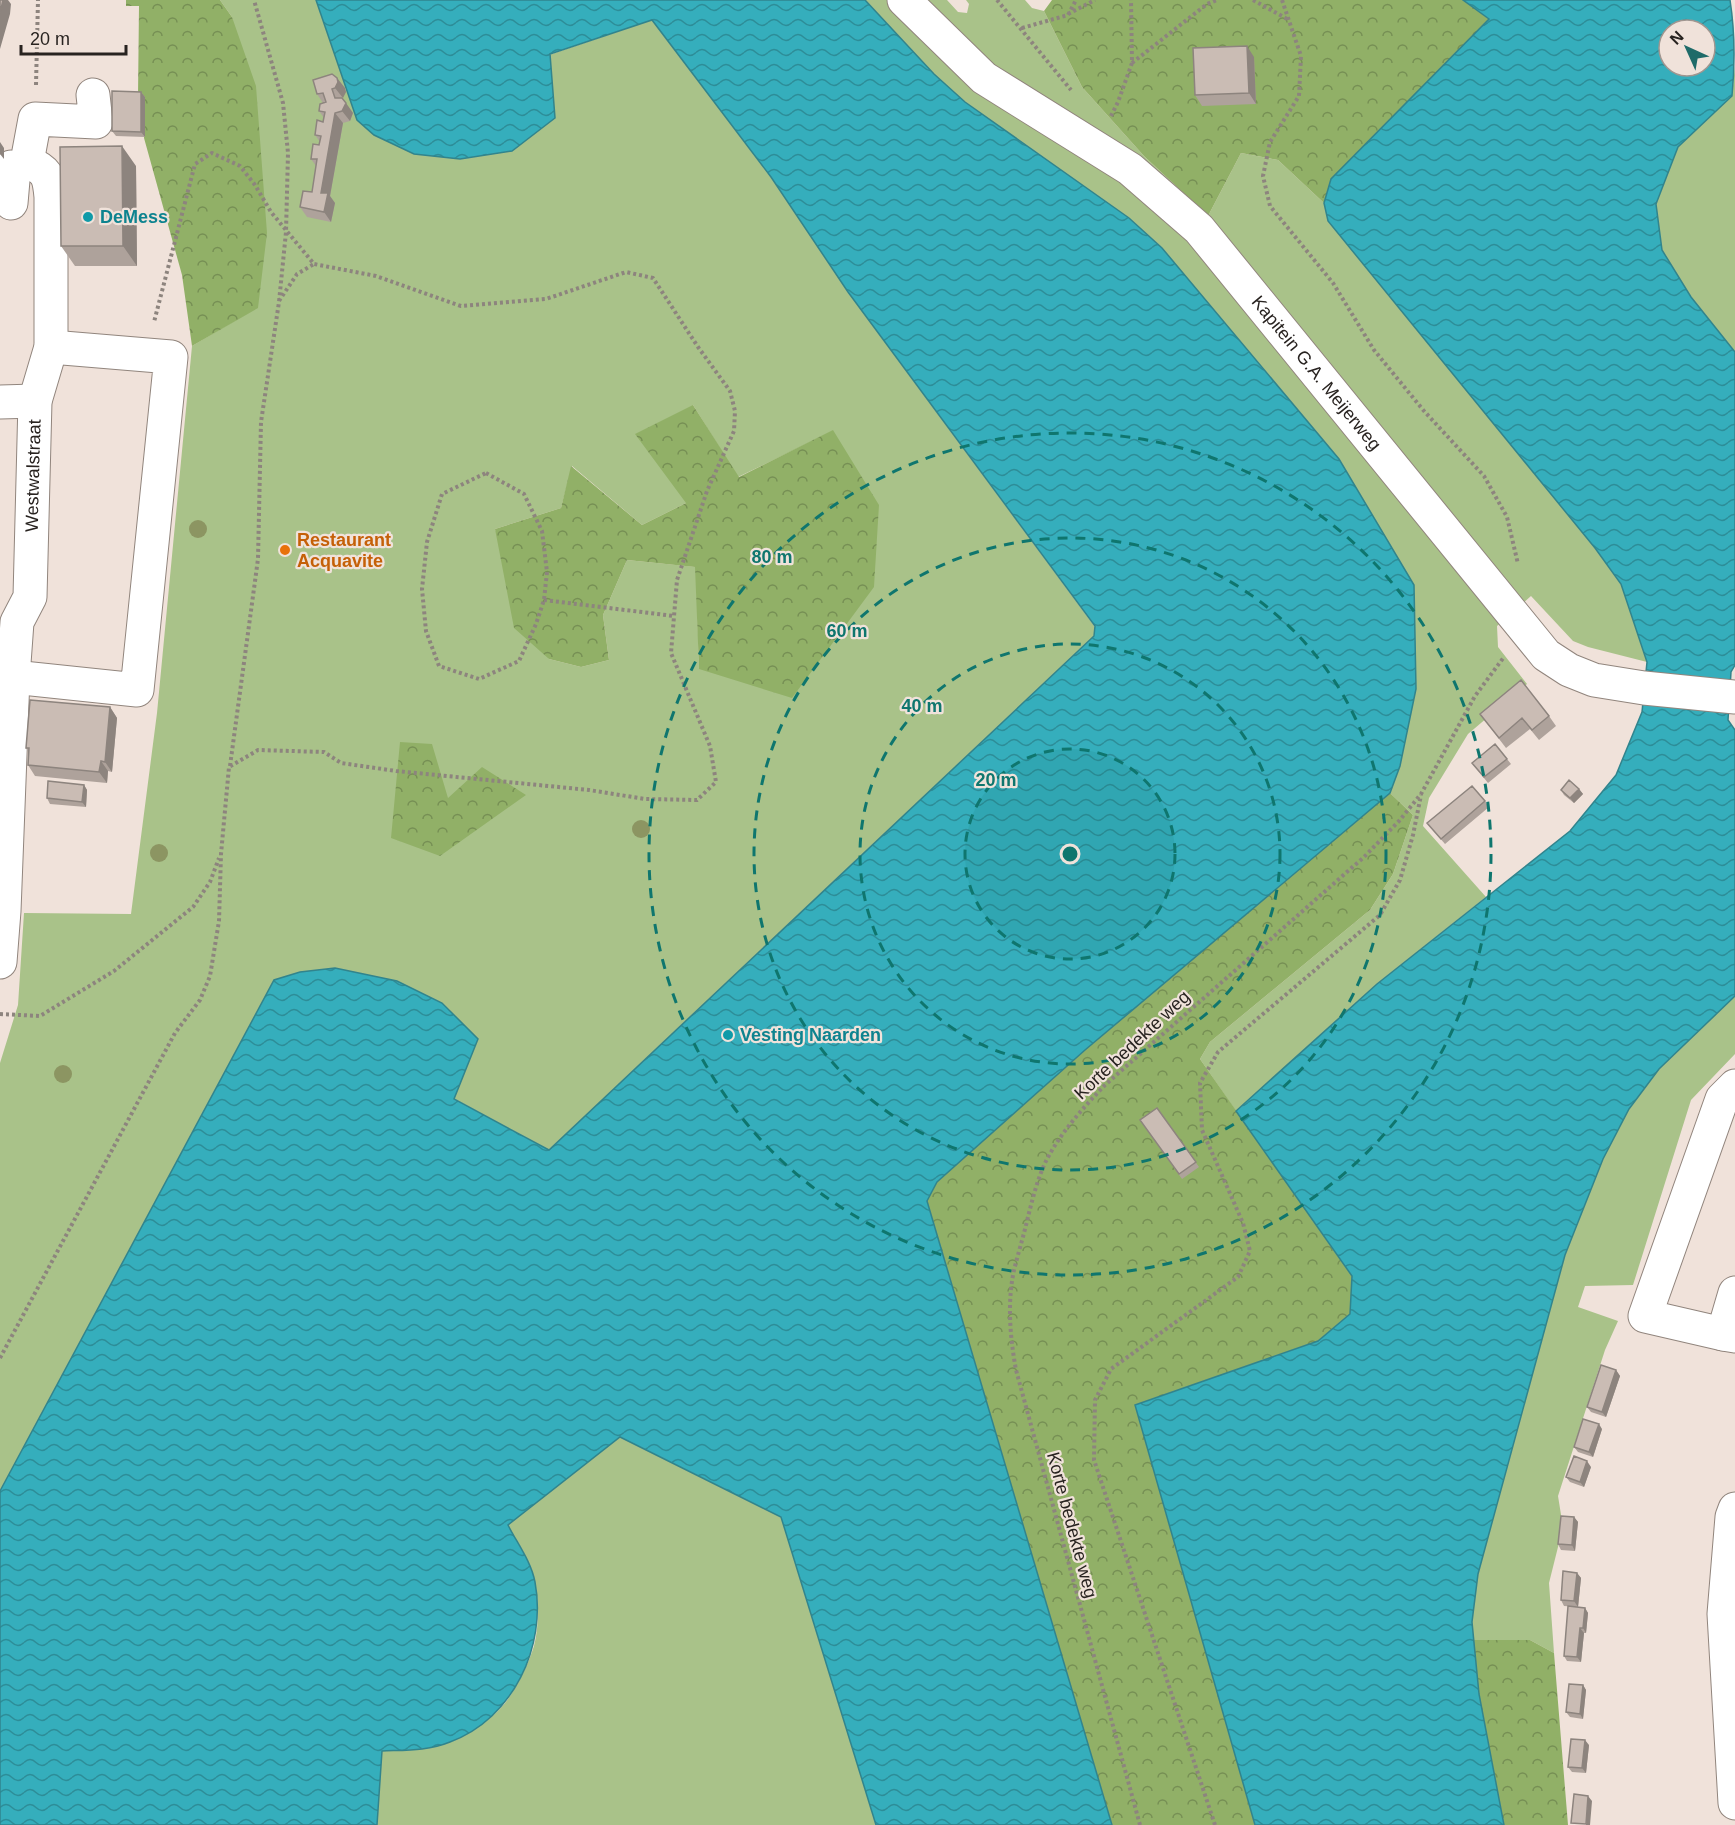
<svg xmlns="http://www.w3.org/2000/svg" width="1735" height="1825" viewBox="0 0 1735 1825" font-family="Helvetica,sans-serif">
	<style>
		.grass { fill: #a9c289; fill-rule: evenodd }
		.forest { fill: url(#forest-crowns) }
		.water { fill: url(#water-waves); stroke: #31848d; stroke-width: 1.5; fill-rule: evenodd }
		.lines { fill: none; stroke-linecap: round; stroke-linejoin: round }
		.minor-casing { stroke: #91857d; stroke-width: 35 }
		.path { stroke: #8d847e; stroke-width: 4; stroke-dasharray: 3 3; stroke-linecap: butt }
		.minor { stroke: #fff; stroke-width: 33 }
		.tree { fill: #8c9562 }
		.wall { fill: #aea29b }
		.shaded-wall { fill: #8d847e }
		.building { fill: #cabcb4; stroke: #8d847e; stroke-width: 1.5 }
		.ring { fill: none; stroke: #0f766e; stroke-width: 3; stroke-dasharray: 10 8 }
		.culture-dot { fill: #0f9aa8; stroke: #f0e2da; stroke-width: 2 }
		.food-dot { fill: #e8710a; stroke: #f0e2da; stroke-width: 2 }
		.labels { text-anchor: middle; stroke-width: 4.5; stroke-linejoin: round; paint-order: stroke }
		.culture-label { font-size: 18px; font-weight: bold; fill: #0d838f; stroke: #f0e2da; text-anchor: start }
		.street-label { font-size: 18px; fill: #282320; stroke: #f0e2da }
		.food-label { font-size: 18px; font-weight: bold; fill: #c56008; stroke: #f0e2da; text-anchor: start }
		.centre { fill: #0f766e; stroke: #f0e2da; stroke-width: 3 }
		.ring-label { font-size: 18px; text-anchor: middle; font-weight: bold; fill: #0f766e; stroke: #f0e2da; stroke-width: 4.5; stroke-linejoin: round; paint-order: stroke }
	</style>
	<defs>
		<pattern id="forest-crowns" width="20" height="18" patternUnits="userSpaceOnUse" patternTransform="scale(1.5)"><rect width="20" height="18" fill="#91b067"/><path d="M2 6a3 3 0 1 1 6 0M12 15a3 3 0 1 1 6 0" fill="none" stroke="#768f54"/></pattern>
		<pattern id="water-waves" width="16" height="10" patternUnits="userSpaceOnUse" patternTransform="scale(1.5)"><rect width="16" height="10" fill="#35aebc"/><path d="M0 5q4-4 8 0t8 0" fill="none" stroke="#2d8d98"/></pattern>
	</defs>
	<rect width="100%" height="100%" fill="#f0e2da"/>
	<path class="grass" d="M220,0H316L357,120L652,20L771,177L848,292L1095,627L1094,636L549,1150L453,1098L478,1039L274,980L0,1491V1063L18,1005L24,913L131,914L157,713L192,346L258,307L232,17ZM693,405L738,477L833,431L699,669L696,567L627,560L603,615L609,660L581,667L549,659L495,529L561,508L572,466L642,525L686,503Z
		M865,0H947L958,12L967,13L969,4L966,0H1025L1032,8L1044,11L1082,87L1144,156L1208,216L1241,153L1278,160L1324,203L1328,221L1595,548L1622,585L1647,662L1588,647L1573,641L1531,596L1497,626L1498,647L1527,684L1468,734L1429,798L1423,826L1486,897L1377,984L1236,1111L1200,1059L1210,1042L1370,910L1393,874L1413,815L1390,793L1400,766L1339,459L1162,248L1129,218L965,102L934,74Z
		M1735,66V352L1691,297L1662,250L1656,204L1678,147L1732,96Z
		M1735,996V1054L1691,1100L1633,1285L1585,1286L1578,1307L1618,1321L1605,1350L1558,1496L1563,1527L1549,1583L1554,1653L1530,1640H1473L1472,1622L1478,1574L1565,1255L1603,1159L1629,1109L1659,1069Z
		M620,1437L781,1517L876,1825H377L382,1751C405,1751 428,1750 450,1742C468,1736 493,1718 505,1703C516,1689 529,1663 534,1646C539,1627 539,1602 535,1582C531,1562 518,1542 507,1525Z"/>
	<path class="forest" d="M126,0H220L232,17L256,86L267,233L258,308L192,346L182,275L144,138L145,97L138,96L139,6H126Z
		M1052,0H1463L1489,19L1331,179L1324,203L1278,160L1241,153L1208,216L1144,156L1082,87L1044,11Z
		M693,405L739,477L833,430L879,505L874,587L792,698L699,669L695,567L627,560L603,615L609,660L581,667L549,659L514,628L495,529L561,508L571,466L642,525L686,503L635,434Z
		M400,742L432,744L448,798L482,767L526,795L440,856L391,838Z
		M1390,793L1413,815L1393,874L1370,910L1210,1042L1200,1059L1352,1276L1350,1314L1318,1341L1135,1405L1255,1825H1112L927,1201L937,1182L1085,1050Z
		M1473,1640H1530L1554,1653L1568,1825H1504L1479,1694Z"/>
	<path class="water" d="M316,0H865L934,74L965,102L1129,218L1162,248L1339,459L1414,585L1416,689L1400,766L1390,793L1085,1050L937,1182L927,1201L1112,1825H876L781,1517L620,1437L508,1525C517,1543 531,1561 535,1582C547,1646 513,1719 450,1742C428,1751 405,1750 382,1751L377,1825H0V1491L274,980L300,972L335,968L397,981L442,1003L478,1039L454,1099L549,1150L1094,636L1095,626L848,292L771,177L652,20L550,54L555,118L512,151L460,159L414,154L374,135L357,120Z
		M1463,0H1730C1735,32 1735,64 1732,96L1678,147L1656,204L1662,250L1691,297L1735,352V665L1731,672L1728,720L1735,730V996L1659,1069L1629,1109L1603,1159L1565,1255L1478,1574L1472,1622L1479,1694L1504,1825H1255L1135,1405L1318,1341L1350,1314L1352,1276L1236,1111L1377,984L1570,831L1616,775L1642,712L1647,662L1621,584L1595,548L1328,221L1324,203L1331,179L1489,19ZM1669,30H1705V66H1669Z"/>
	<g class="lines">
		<g class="minor-casing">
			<g id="minor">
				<path id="s1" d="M904,0L984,78L1130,169L1199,229L1546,655L1569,670L1594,680L1644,688L1735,697"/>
				<path d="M27,162L35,119L96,122L93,95"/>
				<path d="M11,167L13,180L11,203"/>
				<path d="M0,402L35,401"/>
				<path d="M13,677L137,690L171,357L51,347"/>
				<path id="s2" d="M0,962L4,911L13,677L17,622L30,597L35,401L51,347V197C49,175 47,170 27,162"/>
				<path d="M1735,1293L1723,1334L1735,1336"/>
				<path d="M1723,1334L1645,1316L1722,1099L1735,1086"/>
				<path d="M1735,1509L1732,1517L1724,1614L1735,1803"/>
			</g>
		</g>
		<path class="path" d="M997,0L1071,90
			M1253,0L1289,20
			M1282,0L1301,56L1299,96L1270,142L1263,176L1270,206L1333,283L1374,350L1424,411L1484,476L1507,517L1518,564
			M1068,14L1095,0
			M1022,28L1068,15L1076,0
			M1132,63L1207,4L1217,0
			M36,85L38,0
			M1111,116L1118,102L1132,63L1131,0
			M279,301L297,274L314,264
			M486,473L524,494L542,531L547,572L544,600L536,624L519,661L479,679L439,666L426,631L422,589L427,542L442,494Z
			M544,600L674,616
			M230,766L258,559L261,422L279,302L286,232L288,153L283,103L254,0
			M0,1014L40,1016L114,971L193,907L210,882L219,858
			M0,1358L175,1033L200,1000L210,976L219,921L221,854L229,767L258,750L324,752L341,763L396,771L589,790L645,799L697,800L716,782L710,746L671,653L677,580L707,491L734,431L735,411L730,391L698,347L653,278L626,272L546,299L461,306L376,276L314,264L271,212L255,185L240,166L212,153L195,164L154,322
			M1140,1825L1016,1370C1010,1337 1007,1303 1014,1270C1018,1254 1023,1238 1027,1221C1032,1201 1037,1180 1046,1161C1061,1132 1083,1108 1105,1085L1364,857L1399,821L1421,794L1475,696L1504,657
			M1215,1825L1094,1460L1095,1400L1111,1369L1238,1277L1250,1251L1243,1223L1202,1130L1200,1083L1218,1052L1380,915L1400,880L1413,835L1421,795"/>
		<use href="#minor" class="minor"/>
	</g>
	<g class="tree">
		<circle cx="198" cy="529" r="9"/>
		<circle cx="641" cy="829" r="9"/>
		<circle cx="159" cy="853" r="9"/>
		<circle cx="63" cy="1074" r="9"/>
	</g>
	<path class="wall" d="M1254,57L1256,104L1202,106L1195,95Z
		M337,78L345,88L346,92L342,98L353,113L350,121L343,123L330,196L335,203L331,222L307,217L300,207L312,192L316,166L311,159L319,145L320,142L315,135L323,122L324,118L319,111L323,103L317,94Z
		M141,92L145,97V137L116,136L112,131Z
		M136,166L137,266H75L61,246Z
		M110,707L117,718L112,772L108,771L107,783L35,776L28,765L29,753L26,748Z
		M1480,714L1549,716L1556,726L1539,740L1530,729L1506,748Z
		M1507,759L1511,764L1488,783L1472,763Z
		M84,785L87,790L86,807L50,804L47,798Z
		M1579,789L1583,794L1574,803L1564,795L1561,790Z
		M1485,801L1489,807L1445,844L1427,823Z
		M1157,1108L1199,1167L1182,1179L1140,1120Z
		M1616,1370L1620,1376L1606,1417L1591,1412L1587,1407Z
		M1602,1429L1593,1457L1578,1452L1574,1447Z
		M1591,1467L1584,1487L1570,1482L1566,1477Z
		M1574,1517L1578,1522L1575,1551L1561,1550L1558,1544Z
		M1577,1573L1581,1578L1578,1607L1564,1606L1561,1600Z
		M1585,1608L1588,1613L1586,1633H1584L1581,1662L1567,1661L1564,1656Z
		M1583,1685L1586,1690L1583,1719L1570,1717L1566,1712Z
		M1589,1745L1586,1773L1572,1772L1568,1767Z"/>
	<path class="shaded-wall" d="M3,0H8L11,4L10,14L0,49V13Z
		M1247,46L1254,57L1256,104L1249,93Z
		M337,78L345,88L346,92L343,98L335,88Z
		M141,92L145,97V137L141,132Z
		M346,103L353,113L350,121L342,111Z
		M335,113L343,123L330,196L335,203L331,222L324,212L321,193Z
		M0,142L4,148V159L0,154Z
		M122,146L136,166L137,266L123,246Z
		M110,707L117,718L112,772L105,762Z
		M101,761L108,771L107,783L99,772Z
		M84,785L87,790L86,807L82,802Z
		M1579,789L1583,794L1574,803L1570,798Z
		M1616,1370L1620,1376L1606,1417L1602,1412Z
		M1599,1424L1602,1429L1593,1457L1589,1452Z
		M1587,1461L1591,1467L1584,1487L1580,1482Z
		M1574,1517L1578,1522L1575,1551L1572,1545Z
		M1577,1573L1581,1578L1578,1607L1574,1601Z
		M1585,1608L1588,1613L1586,1633L1583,1628Z
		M1580,1628L1584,1633L1581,1662L1577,1657Z
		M1583,1685L1586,1690L1583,1719L1580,1714Z
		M1585,1740L1589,1745L1586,1773L1582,1768Z
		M1588,1796L1592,1801L1590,1825H1586Z"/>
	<path class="building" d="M0,0H3L0,13Z
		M1247,46L1249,93L1195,95L1193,48Z
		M332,74L337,78L338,82L335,88L332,89L335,98H342L346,103L342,111L335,113L321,193H328L324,212L300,207L303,191L312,192L317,159H311L313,144L319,145L321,136L315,135L317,120L323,122L325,112L319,111L320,104L326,102L323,93L317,94L313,80Z
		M112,91L141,92V132L112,131Z
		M122,146L123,246H61L60,147Z
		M1521,680L1549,716L1532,730L1522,718L1499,738L1480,714Z
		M30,700L110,707L105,762L101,761L99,772L28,765L29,748H26Z
		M1495,744L1507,759L1484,777L1472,763Z
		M1569,780L1579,789L1570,798L1561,790Z
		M48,781L84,785L82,802L47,798Z
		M1472,786L1485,801L1441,839L1427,823Z
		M1157,1108L1196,1162L1179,1174L1140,1120Z
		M1601,1365L1616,1370L1602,1412L1587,1407Z
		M1583,1419L1599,1424L1589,1452L1574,1447Z
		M1574,1456L1587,1461L1580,1482L1566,1477Z
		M1561,1516L1574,1517L1572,1545L1558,1544Z
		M1563,1571L1577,1573L1574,1601L1561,1600Z
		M1568,1606L1585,1608L1583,1628H1580L1577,1657L1564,1656Z
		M1569,1684L1583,1685L1580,1714L1566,1712Z
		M1571,1739L1585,1740L1582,1768L1568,1767Z
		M1574,1794L1588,1796L1586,1824L1571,1823Z"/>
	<circle cx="1070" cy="854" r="105" fill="#0f766e" fill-opacity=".12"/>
	<g class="ring">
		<circle cx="1070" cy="854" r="105"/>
		<circle cx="1070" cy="854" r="210"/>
		<circle cx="1070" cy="854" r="316"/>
		<circle cx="1070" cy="854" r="421"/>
	</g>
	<g class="culture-dot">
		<circle cx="88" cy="217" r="6"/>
		<circle cx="728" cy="1035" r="6"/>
	</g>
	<circle class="food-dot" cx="285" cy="550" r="6"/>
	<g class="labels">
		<g class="culture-label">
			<text x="100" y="223">DeMess</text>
			<text x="740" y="1041">Vesting Naarden</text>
		</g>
		<g class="street-label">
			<text dy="6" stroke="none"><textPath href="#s1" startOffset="561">Kapitein G.A. Meijerweg</textPath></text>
			<text dy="6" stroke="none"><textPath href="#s2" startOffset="490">Westwalstraat</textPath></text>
			<text transform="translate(1132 1045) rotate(-43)" y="6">Korte bedekte weg</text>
			<text transform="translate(1072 1525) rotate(75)" y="6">Korte bedekte weg</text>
		</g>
		<g class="food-label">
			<text x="297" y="546">Restaurant<tspan x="297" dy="21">Acquavite</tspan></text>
		</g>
	</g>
	<circle cx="1070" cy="854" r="9" class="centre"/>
	<g class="ring-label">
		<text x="772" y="563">80 m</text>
		<text x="847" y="637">60 m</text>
		<text x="922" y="712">40 m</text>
		<text x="996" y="786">20 m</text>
	</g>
	<g transform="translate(1687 48) rotate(315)"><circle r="28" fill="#f0e2da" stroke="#a09690" stroke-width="1.5"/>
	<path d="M0-4.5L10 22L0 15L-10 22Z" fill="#1f6b69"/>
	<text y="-9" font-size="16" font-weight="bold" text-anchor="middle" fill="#282320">N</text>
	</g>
	<path d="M21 45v9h105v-9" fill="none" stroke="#282320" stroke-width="3"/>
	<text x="30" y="45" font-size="18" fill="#282320" stroke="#f0e2da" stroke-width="4.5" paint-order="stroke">20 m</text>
</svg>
